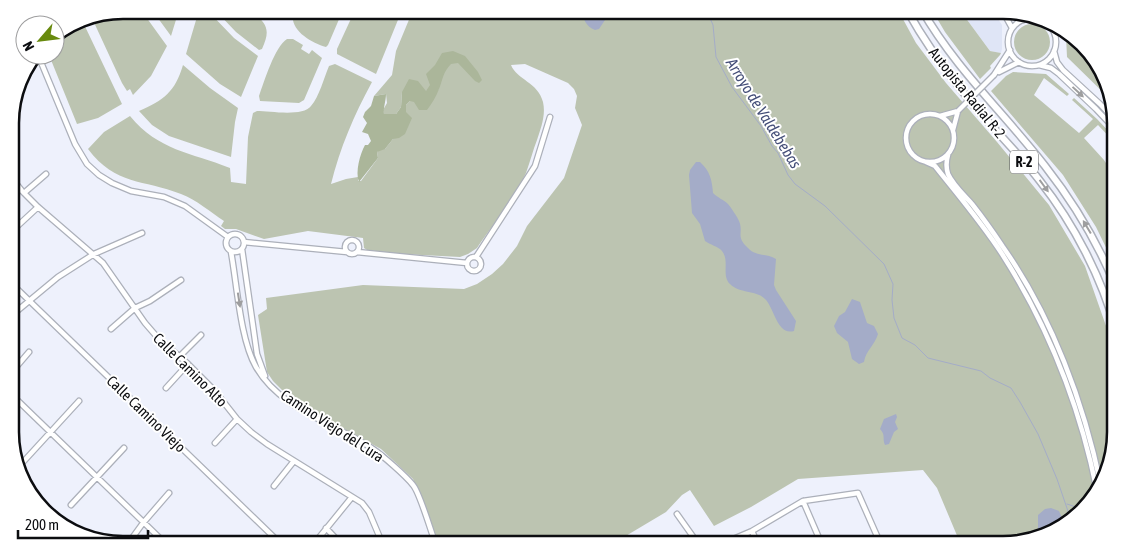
<svg xmlns="http://www.w3.org/2000/svg" width="1126" height="555" viewBox="0 0 1126 555" font-family="'Asap Condensed',sans-serif">
	<style>
		.built { fill: #dfe5f6 }
		.green { fill: #bcc4b1 }
		.forest { fill: #abb69a }
		.water { fill: #a4acc8 }
		.lines { fill: none; stroke-linecap: round; stroke-linejoin: round }
		.stream { stroke: #a4acc8; stroke-width: 1 }
		.minor-casing { stroke: #acb0ba; stroke-width: 7 }
		.highway-casing { stroke: #acb0ba; stroke-width: 9 }
		.minor { stroke: #fff; stroke-width: 4.5 }
		.highway { stroke: #fff; stroke-width: 6 }
		.minor-bridge-casing { stroke: #acb0ba; stroke-width: 7; stroke-linecap: butt }
		.minor-bridge { stroke: #fff; stroke-width: 4.5 }
		.oneway { fill: #9e9e9f }
		.labels { text-anchor: middle; stroke-width: 4; stroke-linejoin: round; paint-order: stroke }
		.shield { fill: #fff; stroke: #555658; stroke-width: 1 }
		.shield-label { font-size: 14px; font-weight: bold; fill: #0c0d10 }
		.street-label { font-size: 15px; fill: #0c0d10; stroke: #fff }
		.water-label { font-size: 16px; font-style: italic; fill: #444e78; stroke: #fff }
		.rim { fill: none; stroke: #0c0d10; stroke-width: 2.5 }
	</style>
	<rect width="100%" height="100%" fill="#eef1fc"/>
	<path class="built" d="M968,10H992L1002,25V49L1001,53L990,51L965,17Z"/>
	<path class="green" d="M122,10H141L167,46L151,76L133,95L130,89L127,91L122,83L91,16Z
		M152,10H179L171,36Z
		M199,10H207L234,38L258,56L241,97L220,84L186,54Z
		M215,10H251C267,24 271,29 262,49L259,50L236,32Z
		M294,10H343L328,45L326,47C310,42 287,29 294,10Z
		M355,10H402L376,74L337,54V49Z
		M413,10H458L466,20L476,16L471,10H898L916,43L946,83L997,142L1049,205L1085,266L1112,343L1116,359V433L1105,482L1066,526L1011,545H961L937,488L923,470L798,479L751,507L714,526L690,490L682,495L666,512L619,540L616,545H439L413,479L381,449L307,409L282,390L273,381L267,372L258,315L267,309L266,298L363,285L464,289L477,284L492,274L503,264L517,246L527,226L564,178L582,125L575,108L577,96L574,89L568,83L525,64L511,65C517,80 538,82 543,102C546,115 541,128 537,140C533,150 530,162 526,173C516,196 492,226 477,248L468,254L460,257L403,254L367,250L364,248L363,238L308,231L264,239L236,229H225L221,226L224,221C210,212 197,200 181,194C143,179 116,186 88,149L104,132L130,116C159,151 190,152 230,168L231,182L246,184L248,137L253,113L257,111C270,111 303,117 311,106C319,97 324,78 329,66L335,64L372,82C354,115 340,148 331,184L346,179L358,177V181H361L378,158L377,152L380,149H385L393,139L406,105L410,101L435,96L439,88L426,91L402,92L401,107L396,114H384L383,110L387,103L386,94L374,96L392,75L396,51Z
		M932,10H968L965,17L990,51L1001,53L1000,55L990,66L991,68L980,79L945,32Z
		M81,18L122,104L98,118L77,124L49,55H55V34Z
		M1014 42a18 18 0 1 1 36 0a18 18 0 1 1-36 0Z
		M1065,32L1097,60L1113,102L1067,57L1066,36Z
		M287,39H293L303,45L301,49L309,54L312,50L322,58L304,100L299,103L260,101L259,96C264,82 275,46 287,39Z
		M183,65L210,88L238,108L235,122L231,157L169,136L152,125L139,111C164,100 175,92 183,65Z
		M1013,72L1046,74L1069,94L1067,96L1044,78L1034,95L1079,133L1093,119L1072,100L1074,98L1097,119L1115,138V143L1098,125L1084,138L1104,160L1115,177L1116,268L1096,227L1063,175L991,91L1006,76Z"/>
	<path class="forest" d="M453,51L465,56L478,72L482,80L479,83L475,81L458,63L451,64C443,72 443,79 439,89C436,97 432,103 427,110H419L414,102L410,101L406,105V112L412,118L405,134L399,138L393,139L385,149L377,152L378,158L359,182C355,172 360,154 365,145H368L371,141L368,134L362,132L367,123L363,117L365,112L371,106L374,96L386,94C386,101 383,108 384,114H396L401,107L402,92L409,79L418,81L426,91L430,85L426,74L435,65L442,53Z"/>
	<path class="water" d="M581,10H604L605,20L599,29L595,30C586,27 583,18 581,10Z
		M696,162H700C710,171 712,180 713,193C718,198 724,200 728,204C730,206 738,218 739,221C744,233 735,236 748,248C756,257 767,253 776,259L774,285L776,290L796,321L794,331C777,336 774,307 765,299C757,290 740,294 730,284C721,275 730,261 722,251C718,246 710,245 705,241L700,224L692,213L689,175L690,170Z
		M852,299L860,302L867,323L874,326L878,334C875,345 866,350 864,362L859,364L852,359L848,342L837,333L834,326L839,316L845,312Z
		M896,414L897,417L895,422L898,429L894,432L889,444L885,445C882,439 886,435 880,429L884,419Z
		M1051,508L1059,511L1062,518L1063,527L1038,536V515L1045,509Z"/>
	<g class="lines">
		<path class="stream" d="M710,10L709,16L713,25L716,57L732,87L761,126L772,146L778,153L788,175L795,184L825,206L884,264L893,284L892,300L894,318L902,338L915,345L928,358L981,371L990,378L1011,388L1020,402L1038,434L1057,479L1071,520
			M1067,504L1073,506L1079,511"/>
		<g class="minor-casing">
			<path id="minor" d="M1002,10L1012,28
				M1013,12L1023,20
				M1008 42a24 24 0 1 1 48 0a24 24 0 1 1-48 0Z
				M1054,51L1057,62L1063,70L1100,104L1115,120
				M38,55L75,144L87,164L99,175L112,183L131,191L164,197L185,206L228,237
				M1039,65L1051,68L1059,74L1096,109L1115,129
				M999,72L1019,62
				M994,75L1010,50
				M906 138a24 24 0 1 1 48 0a24 24 0 1 1-48 0Z
				M940,116L958,111
				M953,130L958,111
				M948,155C946,162 946,168 948,174C953,185 964,195 972,204C983,218 993,232 1003,247C1052,317 1084,403 1101,486
				M926,162L935,166C958,195 982,223 1002,254C1048,326 1080,407 1097,491
				M10,176L22,191L38,207L103,263L145,323L158,338L188,364L214,390L237,419L251,432L267,444L362,503L369,512L383,545
				M24,193L46,174
				M11,232L38,207
				M226 243a9 9 0 1 1 18 0a9 9 0 1 1-18 0Z
				M345 247a7 7 0 1 1 14 0a7 7 0 1 1-14 0Z
				M244,242L347,252
				M242,249L257,354L265,376
				M231,252C237,284 240,339 256,367C281,410 334,423 373,449C382,455 406,476 413,485C420,493 431,532 436,545
				M357,252L467,263
				M476,257L535,166L550,117
				M467 264a7 7 0 1 1 14 0a7 7 0 1 1-14 0Z
				M11,283L282,545
				M11,316L58,277L94,254L142,233
				M111,329L135,308L150,301L181,280
				M179,357L201,335
				M11,373L29,352
				M166,388L188,364
				M11,394L167,545
				M215,443L237,419
				M24,461L79,401
				M274,486L294,461
				M803,501L822,545
				M71,505L124,448
				M677,514L699,545
				M326,528L342,545
				M752,531L758,545
				M645,539L646,545
				M127,545L143,523L169,493
				M218,545L221,541
				M313,545L352,497
				M719,545L752,531L803,501L858,493L881,545"/>
		</g>
		<g class="highway-casing">
			<path id="highway" d="M907,10C923,39 942,66 963,92C987,123 1016,150 1040,181C1074,224 1102,278 1116,330
				M922,10C955,68 1004,113 1045,166C1074,203 1098,243 1116,287"/>
		</g>
		<use href="#minor" class="minor"/>
		<use href="#highway" class="highway"/>
		<g class="minor-bridge-casing">
			<path id="minor-bridge" d="M958,111L994,75"/>
		</g>
		<use href="#minor-bridge" class="minor-bridge"/>
	</g>
	<defs><path id="oneway-solid" d="M-6-.8H1V-3.2L6.5 0L1 3.2V.8H-6Z" transform="scale(1.25)"/></defs>
	<g class="oneway">
		<use href="#oneway-solid" transform="translate(1078 92) rotate(43)"/>
		<use href="#oneway-solid" transform="translate(1044 186) rotate(54)"/>
		<use href="#oneway-solid" transform="translate(1087 227) rotate(-121)"/>
		<use href="#oneway-solid" transform="translate(239 300) rotate(81)"/>
	</g>
	<g class="labels">
		<rect class="shield" x="1010" y="150.5" width="28" height="23" rx="4"/>
		<g class="shield-label">
			<text x="1024" y="167">R-2</text>
		</g>
		<g class="street-label">
			<text transform="translate(967 93) rotate(51)" y="5">Autopista Radial R-2</text>
			<text transform="translate(190 370) rotate(45)" y="5">Calle Camino Alto</text>
			<text transform="translate(146 414) rotate(44)" y="5">Calle Camino Viejo</text>
			<text transform="translate(332 426) rotate(33)" y="5">Camino Viejo del Cura</text>
		</g>
		<g class="water-label">
			<text transform="translate(764 113) rotate(58)" y="6">Arroyo de Valdebebas</text>
		</g>
	</g>
	<path d="M0 0H1126V555H0ZM123 19H1003A104 104 0 0 1 1107 123V432A104 104 0 0 1 1003 536H123A104 104 0 0 1 19 432V123A104 104 0 0 1 123 19Z" fill="#fff" fill-rule="evenodd"/>
	<path class="rim" d="M123 19H1003A104 104 0 0 1 1107 123V432A104 104 0 0 1 1003 536H123A104 104 0 0 1 19 432V123A104 104 0 0 1 123 19Z"/>
	<g transform="translate(40 40) rotate(242)"><circle r="24" fill="#ffffff" stroke="#9e9e9f"/>
	<path d="M0-4L9 19L0 12L-9 19Z" fill="#688a0e"/>
	<text y="-8" font-size="14" font-weight="bold" text-anchor="middle" fill="#0c0d10">N</text>
	</g>
	<path d="M18 530v8h130v-8" fill="none" stroke="#0c0d10" stroke-width="2.5"/>
	<text x="25" y="530" font-size="15" fill="#0c0d10" stroke="#ffffff" stroke-width="4" paint-order="stroke">200 m</text>
</svg>
